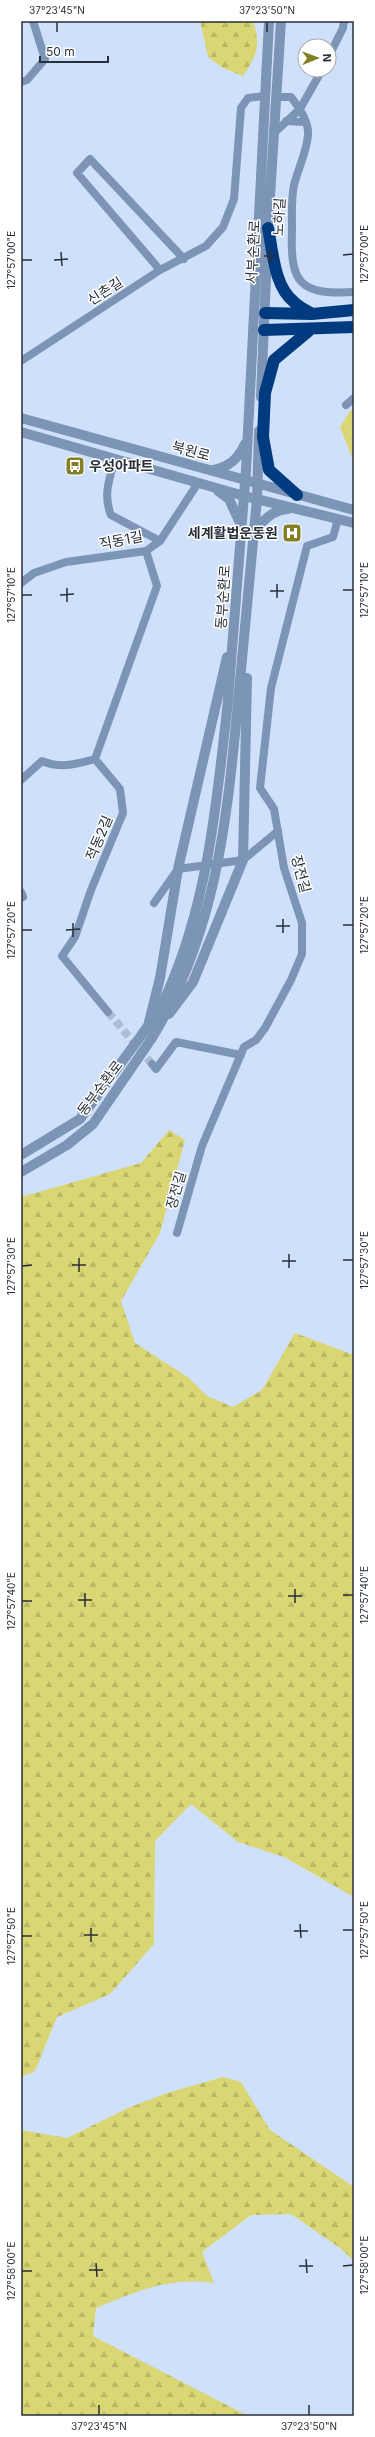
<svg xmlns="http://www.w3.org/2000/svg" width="375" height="2437" viewBox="0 0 375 2437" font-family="Inter,'Noto Sans KR',sans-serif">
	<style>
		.forest { fill: url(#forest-firs) }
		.pitch { fill: #d9d673 }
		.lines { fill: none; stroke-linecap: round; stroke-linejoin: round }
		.minor-tunnel { stroke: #aebdd3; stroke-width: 8; stroke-dasharray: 8 4; stroke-linecap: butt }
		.minor { stroke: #7c94b6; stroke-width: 8 }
		.tertiary { stroke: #7c94b6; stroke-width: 10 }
		.motorway { stroke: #003a7f; stroke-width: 12 }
		.tertiary-bridge { stroke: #7c94b6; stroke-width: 10 }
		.ticks { fill: none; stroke: #282f38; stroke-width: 1.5 }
		.labels { text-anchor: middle; stroke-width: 3; stroke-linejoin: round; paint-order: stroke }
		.street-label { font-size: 14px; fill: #282f38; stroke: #fff }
		.poi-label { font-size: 14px; font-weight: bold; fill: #282f38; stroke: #fff; text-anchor: start }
		.neatline { fill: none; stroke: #282f38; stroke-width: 1.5 }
		.ticks-label { font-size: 10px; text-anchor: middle; fill: #282f38 }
	</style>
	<defs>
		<pattern id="forest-firs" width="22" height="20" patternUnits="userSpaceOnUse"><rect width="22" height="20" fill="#d9d673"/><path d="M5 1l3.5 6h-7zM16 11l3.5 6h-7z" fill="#bab864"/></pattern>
	</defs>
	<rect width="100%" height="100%" fill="#cfe1fa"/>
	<path class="forest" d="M200,21H253C261,46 257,55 243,76L223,68L208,57Z
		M169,1130L185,1140L160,1233L121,1301L135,1343L189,1378L207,1396L233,1407L262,1390L295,1333L354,1355V1897L284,1857L238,1842L191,1804L155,1841L154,1944L110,1994L57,2017L35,2071L21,2077V1197L141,1163Z
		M223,2077L241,2082L270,2130L354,2187V2261L340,2248L291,2214L251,2215L202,2252L214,2283C168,2277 137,2291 96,2308L93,2336L248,2416H21V2130L67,2138L128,2108L167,2093Z"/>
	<path class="pitch" d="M354,410V462L340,427L350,411Z"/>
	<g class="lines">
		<path class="minor-tunnel" d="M108,1012L152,1064"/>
		<path class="minor" d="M329,56L343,28L344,21
			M21,82L27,80L45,59L33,21
			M277,97H291C299,108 309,121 308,135C307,151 298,169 294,185C291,199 292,216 292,231C290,284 300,295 354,292
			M286,121L305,122
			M274,133L300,109L322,70
			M160,270L77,173L90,159L184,259
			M21,361L160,270L206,246L223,227L234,199L241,108L248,98L264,96
			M346,405L354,398
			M115,459C109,480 103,495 111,515L160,541
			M21,583L34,573L66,562L146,551L160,541L198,483
			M21,780L42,761C61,769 76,764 95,759
			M21,892L23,897
			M154,903L178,869L243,860L278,831
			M108,1012L62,956L75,937L91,890L123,813L120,789L95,759L157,586L146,551
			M152,1064L156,1069L176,1042L241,1055
			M177,1233L202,1146L244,1047L256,1040L265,1028L291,980L302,954V923L284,868L274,809L260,788L271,688L307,546L333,537L338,519"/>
		<path class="tertiary" d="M261,397L268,228L281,21
			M21,418L354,510
			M21,432L244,496L354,523
			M213,470C229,467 238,459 245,444
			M218,491L229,499L240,523
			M254,530C265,520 272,510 288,509
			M228,700L246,470L269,21
			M238,702L257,499L259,431
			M169,1014L193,982L243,860L247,678
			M149,1022L160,978L178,869L227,657
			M21,1155L80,1119L143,1033
			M21,1172L67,1145L93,1124L152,1038"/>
		<path class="motorway" d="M268,228C273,252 274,286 294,302C299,307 306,310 312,314
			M265,313L312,314L354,310
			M264,330L354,327
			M297,495L269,470L263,437L265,393L274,360L310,330"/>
		<path class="tertiary-bridge" d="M143,1033C151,1021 160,1009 166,996C208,903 217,801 228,700
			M152,1038C216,933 227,821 238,702"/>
	</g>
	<path class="ticks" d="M57,22V32M267,22V32M271,249V263M61,252L62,266M343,255L353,254M264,256H278M22,260H32M54,260L68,259M277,584V598M67,588V602M343,590H353M270,591H284M22,595H32M60,595L74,594M283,919V933M73,923V937M343,925H353M276,926H290M22,930H32M66,930L80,929M289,1254V1268M79,1258V1272M343,1260H353M282,1261H296M72,1265H86M22,1266L32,1265M295,1589V1603M85,1593V1607M343,1595H353M288,1596H302M78,1600H92M22,1601H32M300,1924L301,1938M91,1928V1942M343,1930H353M294,1931H308M84,1935H98M22,1936H32M306,2259L307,2273M96,2263L97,2277M299,2266H313M343,2266L353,2265M89,2270H103M22,2271H32M99,2405V2415M309,2405V2415"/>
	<defs>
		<g id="bus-square" transform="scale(1)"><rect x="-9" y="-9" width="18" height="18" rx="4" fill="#837f27" stroke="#fff"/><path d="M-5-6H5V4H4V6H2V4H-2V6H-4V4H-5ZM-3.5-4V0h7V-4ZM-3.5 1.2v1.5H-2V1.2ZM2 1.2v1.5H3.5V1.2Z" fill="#fff"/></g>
		<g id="hospital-square" transform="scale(1)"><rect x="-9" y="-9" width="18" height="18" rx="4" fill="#837f27" stroke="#fff"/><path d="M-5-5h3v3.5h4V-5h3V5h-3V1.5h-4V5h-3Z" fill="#fff"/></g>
	</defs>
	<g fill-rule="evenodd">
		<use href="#bus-square" x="75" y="466"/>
		<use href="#hospital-square" x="292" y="533"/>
	</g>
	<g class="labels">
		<g class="street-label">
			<text transform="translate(279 217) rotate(-87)" y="5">노하길</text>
			<text transform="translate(253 252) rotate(-87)" y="5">서부순환로</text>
			<text transform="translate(105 291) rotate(-33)" y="5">신촌길</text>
			<text transform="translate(191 451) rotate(15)" y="5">북원로</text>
			<text transform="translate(121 540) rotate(-11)" y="5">직동1길</text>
			<text transform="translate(223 597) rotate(-86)" y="5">동부순환로</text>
			<text transform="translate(99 838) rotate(-67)" y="5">적동2길</text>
			<text transform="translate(301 874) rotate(75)" y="5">장전길</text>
			<text transform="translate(100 1088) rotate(-53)" y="5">동부순환로</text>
			<text transform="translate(176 1190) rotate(-74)" y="5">장전길</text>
		</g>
		<g class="poi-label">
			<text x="89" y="471">우성아파트</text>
			<text x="278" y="538" text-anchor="end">세계활법운동원</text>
		</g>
	</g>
	<rect width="375" height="2437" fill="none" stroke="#ffffff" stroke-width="44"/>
	<g transform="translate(317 58) rotate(89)"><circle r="19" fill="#ffffff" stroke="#a9acaf"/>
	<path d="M0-3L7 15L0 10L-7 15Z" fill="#837f27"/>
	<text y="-6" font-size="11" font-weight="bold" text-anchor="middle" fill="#282f38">N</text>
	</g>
	<path d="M40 56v6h68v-6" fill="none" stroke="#282f38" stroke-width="2"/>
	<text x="46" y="56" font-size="12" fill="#282f38" stroke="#ffffff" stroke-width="3" paint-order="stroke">50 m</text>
	<rect x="22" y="22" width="331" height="2393" class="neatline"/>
	<g class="ticks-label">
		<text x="57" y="14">37°23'45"N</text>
		<text x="267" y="14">37°23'50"N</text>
		<text transform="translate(364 254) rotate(-90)" y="4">127°57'00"E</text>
		<text transform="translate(11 260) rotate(-90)" y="4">127°57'00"E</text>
		<text transform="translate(364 590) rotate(-90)" y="4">127°57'10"E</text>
		<text transform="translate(11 595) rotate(-90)" y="4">127°57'10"E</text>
		<text transform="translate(364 925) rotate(-90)" y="4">127°57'20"E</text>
		<text transform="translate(11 930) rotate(-90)" y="4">127°57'20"E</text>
		<text transform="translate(364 1260) rotate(-90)" y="4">127°57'30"E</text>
		<text transform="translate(11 1266) rotate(-90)" y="4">127°57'30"E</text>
		<text transform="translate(364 1595) rotate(-90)" y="4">127°57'40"E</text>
		<text transform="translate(11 1601) rotate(-90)" y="4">127°57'40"E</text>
		<text transform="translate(364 1930) rotate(-90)" y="4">127°57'50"E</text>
		<text transform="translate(11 1936) rotate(-90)" y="4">127°57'50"E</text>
		<text transform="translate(364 2265) rotate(-90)" y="4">127°58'00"E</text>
		<text transform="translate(11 2271) rotate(-90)" y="4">127°58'00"E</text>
		<text x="99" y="2430">37°23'45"N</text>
		<text x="309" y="2430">37°23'50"N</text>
	</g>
</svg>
